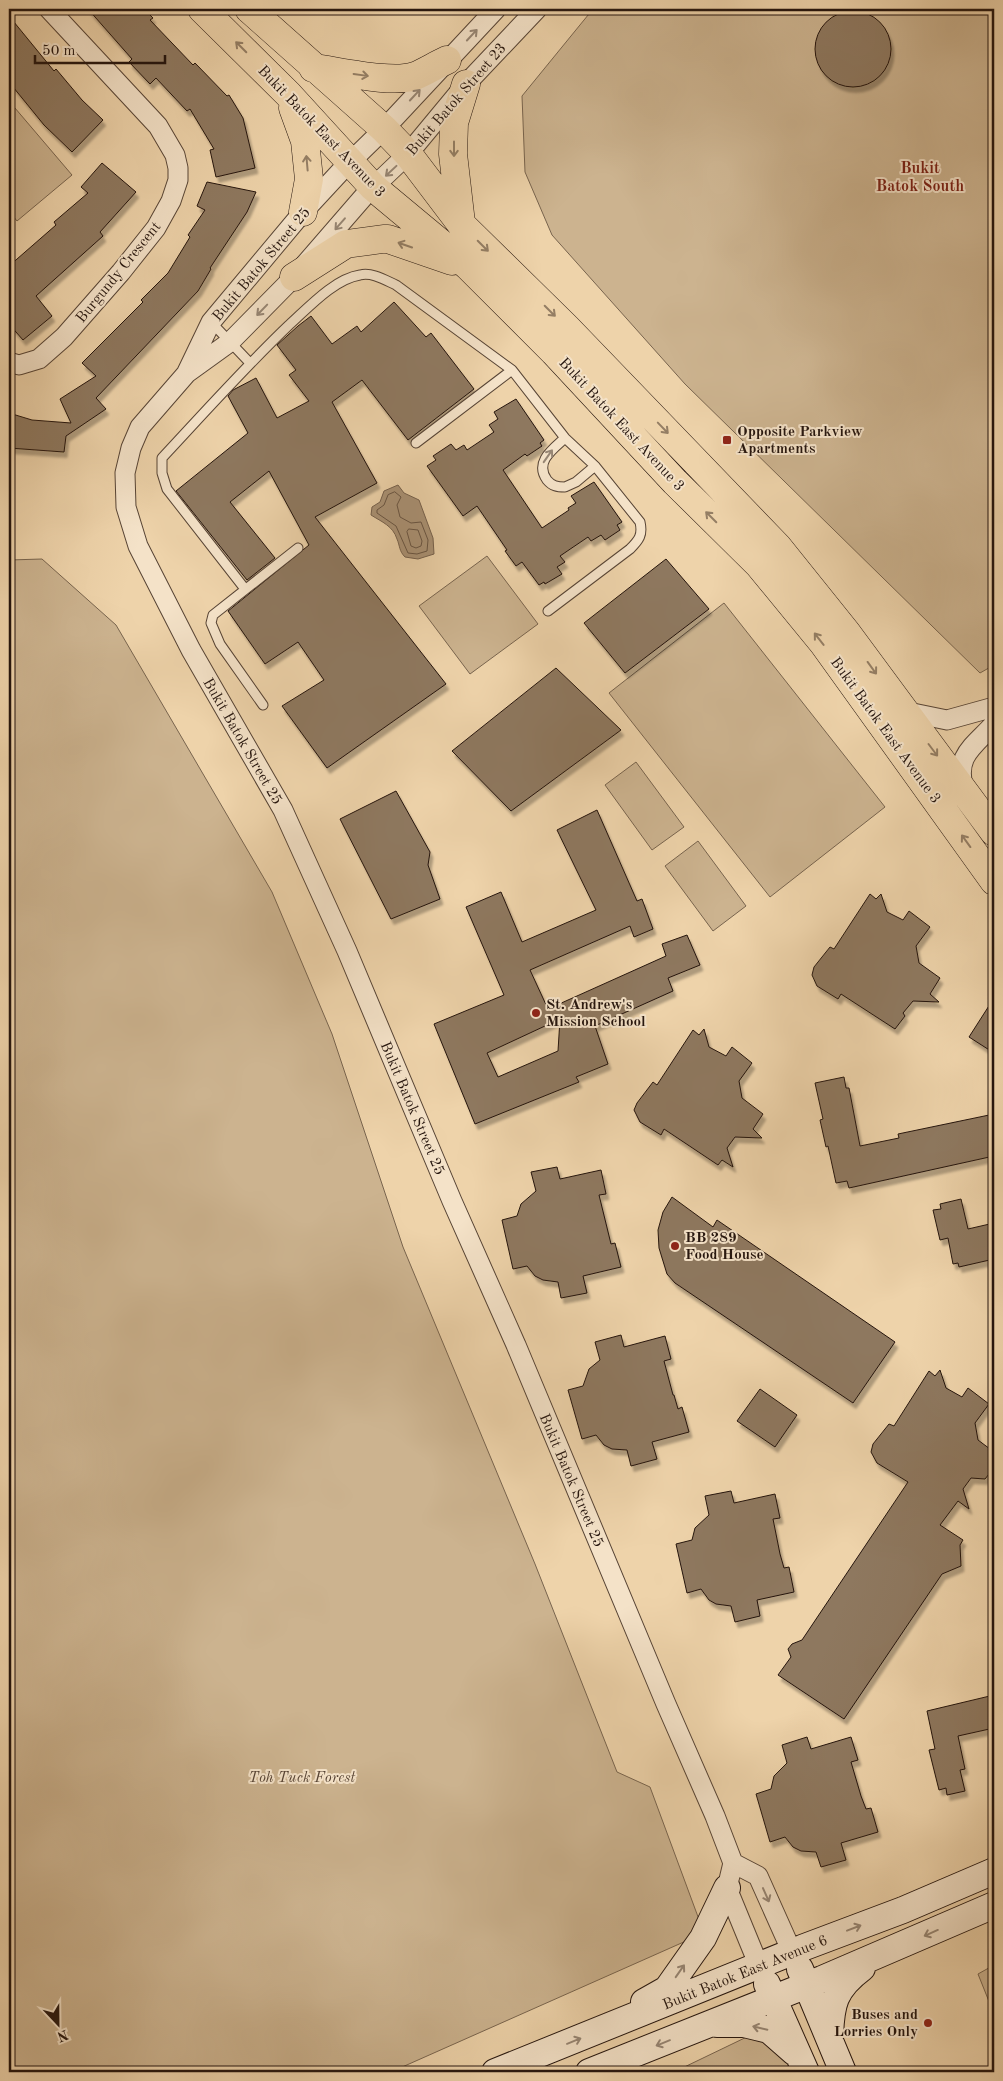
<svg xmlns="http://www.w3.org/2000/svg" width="1003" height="2081" viewBox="0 0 1003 2081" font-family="'Old Standard TT',serif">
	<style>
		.green { fill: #ccb38f; stroke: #78644e }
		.water { fill: #aa9275; stroke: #75604c }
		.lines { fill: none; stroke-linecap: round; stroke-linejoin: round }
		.shore { stroke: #685442; stroke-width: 1 }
		.building { fill: #8e785f; stroke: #25150e; fill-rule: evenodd; filter: url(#shadow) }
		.lane-casing { stroke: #574435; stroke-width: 11 }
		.street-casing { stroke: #574435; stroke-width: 21 }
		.secondary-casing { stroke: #25150e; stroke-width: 28 }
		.primary-casing { stroke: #25150e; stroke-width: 29 }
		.lane { stroke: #f4e2c8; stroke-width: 9 }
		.street { stroke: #f4e2c8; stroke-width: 19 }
		.secondary { stroke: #f4e2c8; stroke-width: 26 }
		.primary { stroke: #eed3aa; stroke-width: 28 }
		.oneway { stroke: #978674 }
		.oneway2 { stroke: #947e64 }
		.poi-dot { fill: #8f2418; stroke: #f4e2c8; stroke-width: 2 }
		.labels { text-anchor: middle; stroke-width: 4; stroke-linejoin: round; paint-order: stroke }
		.street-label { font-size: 15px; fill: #25150e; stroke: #f4e2c8 }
		.poi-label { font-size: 15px; font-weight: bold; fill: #25150e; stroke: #f4e2c8; text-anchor: start }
		.park-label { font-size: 15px; font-style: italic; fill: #574435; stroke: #f4e2c8 }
		.neighbourhood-label { font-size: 16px; font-weight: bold; fill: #7a1f14; stroke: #f4e2c8 }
	</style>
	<defs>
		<filter id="shadow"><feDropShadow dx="3" dy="5.5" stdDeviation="1" flood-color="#0004"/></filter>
	</defs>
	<rect width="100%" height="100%" fill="#eed3aa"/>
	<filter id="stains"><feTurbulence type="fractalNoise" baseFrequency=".004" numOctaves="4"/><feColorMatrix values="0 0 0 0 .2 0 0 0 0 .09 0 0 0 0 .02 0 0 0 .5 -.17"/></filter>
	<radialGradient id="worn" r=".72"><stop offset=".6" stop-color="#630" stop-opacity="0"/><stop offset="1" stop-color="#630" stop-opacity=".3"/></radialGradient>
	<path class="green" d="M593,9H994V665L980,673L685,384L552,235L525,172L522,96Z
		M9,101L72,175L17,221L9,211Z
		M487,556L538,624L470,674L419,606Z
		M42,559L116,625L272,892L332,1034L403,1247L535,1564L617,1772L650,1787L704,1933L391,2072H9V560Z
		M724,603L885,807L770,897L609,693Z
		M636,762L684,827L652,850L605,785Z
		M698,841L746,906L713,931L665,866Z
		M994,1965V2014L978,1974Z
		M755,2033L777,2039L791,2072H674Z"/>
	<path class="water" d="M398,485L404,493L419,500L433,538L434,554L418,559L405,557C399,551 400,546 397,539C393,526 382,522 371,515L372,507L380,502L384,491Z"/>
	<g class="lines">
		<path class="shore" d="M395,492L401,497L397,505L400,517L411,523L421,522L428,540L427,551L417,554L408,553L396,526L377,513V510L384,505L388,495Z
			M409,529L418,530L422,541L421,546L416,548L411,546L407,532Z"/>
	</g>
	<path class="building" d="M88,9H144L153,18L150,20L193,65L195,63L227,96L229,95L243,118L255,168L216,177L210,150L214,149L190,109L187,111L156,78L150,84L129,62L132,59Z
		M815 49a38 38 0 1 1 76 0a38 38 0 1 1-76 0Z
		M9,16L54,71L56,69L82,100L103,120L72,152L44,125L9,82Z
		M102,163L136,192L100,232L103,236L36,296L52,316L23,340L9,324V266L56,225L54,222L88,193L81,187Z
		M207,182L256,192L247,212L210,268L211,269L198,291L96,398L106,409L66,436L64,452L9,448V413L32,420L71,423L60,399L96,376L82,363L143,302L141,300L168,273L190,237L188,235L205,210L197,206Z
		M394,302L426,337L431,333L474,389L408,440L362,380L332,402L377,483L315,517L446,684L327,768L282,706L324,680L298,642L265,664L228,611L309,545L269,471L230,502L275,558L247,580L176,491L248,433L228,396L233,390L256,378L277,418L309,401L289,375L296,370L277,345L298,326L311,316L332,344L357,326L361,332Z
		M516,399L544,440L540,443L542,446L527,456L525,454L503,470L542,528L569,510L568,508L576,503L571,496L594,482L622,522L617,525L620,530L605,540L601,535L591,541L588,537L560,556L565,562L557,567L562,574L545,584L544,582L539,585L522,562L516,566L505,551L507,550L477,506L463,516L427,466L436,460L433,456L451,444L456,450L464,445L467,450L494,432L489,425L498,419L494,412Z
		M666,559L709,609L625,673L584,623Z
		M556,668L621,730L511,811L452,751Z
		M396,791L430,852L428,865L440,899L391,919L340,819Z
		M597,810L637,901L642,899L653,929L634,937L630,926L530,970L548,1009L666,956L662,944L687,935L700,965L668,978L673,991L595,1026L608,1064L576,1077L579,1082L475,1124L434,1024L504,995L466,907L501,892L522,942L596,910L557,830ZM560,1019L558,1051L498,1077L487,1053Z
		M870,894L876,899L881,894L887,912L903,920L909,911L930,927L916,946L919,963L940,978L930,994L939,1002L913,1001L903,1013L905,1016L895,1029L841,994L838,999L817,986L812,975L814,967L830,947L834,949Z
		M994,998V1053L969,1037Z
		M704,1029L709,1047L726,1056L732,1047L752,1063L739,1081L742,1098L763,1114L753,1129L762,1138L735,1137L727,1148L733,1167L722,1160L718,1165L664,1129L661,1135L640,1122L634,1110L637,1103L653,1082L657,1085L693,1030L699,1035Z
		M844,1077L846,1088H849L860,1146L899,1138L898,1134L994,1114V1156L849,1188L847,1181L836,1183L828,1146L826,1147L820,1120L823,1119L815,1083Z
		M557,1167L560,1179L601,1170L606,1194L599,1195L611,1244L615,1243L621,1267L583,1276L587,1293L561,1298L558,1282L543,1280L535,1276L527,1266L513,1269L502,1220L517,1216L521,1204L536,1191L531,1172Z
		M672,1197L713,1227L717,1220L895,1342L853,1403L675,1283L667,1274L659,1248L658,1230L663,1212Z
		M961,1199L968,1229L994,1223V1259L959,1267L958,1263L953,1264L948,1238L940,1240L933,1210L941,1209L940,1204Z
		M621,1335L624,1347L665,1336L671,1359L664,1361L673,1395H674L678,1409L682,1407L689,1432L652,1442L657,1459L631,1466L627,1450L612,1449L604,1445L596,1435L582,1439L568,1390L583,1386L589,1369L600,1360L595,1342Z
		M940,1370L946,1388L962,1397L968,1388L989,1404L975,1423L978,1440L994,1452V1468L985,1479L971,1478L963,1489L969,1509L958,1501L940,1525L963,1540L960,1545L961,1566L942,1574L844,1719L778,1675L791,1657L788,1649L792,1644L802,1640L908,1482L877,1463L871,1452L873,1444L889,1424L894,1426L929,1371L935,1376Z
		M760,1389L797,1415L775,1447L737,1421Z
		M731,1491L734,1503L775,1494L780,1518L773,1519L780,1554L784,1568L789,1567L794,1592L757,1600L760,1616L735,1622L731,1606L716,1604L709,1600L701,1589L687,1593L676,1544L692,1540L695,1528L709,1515L705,1496Z
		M994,1695V1728L958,1736L965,1769L960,1770L965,1791L947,1795L946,1788L939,1790L929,1750L935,1749L927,1711Z
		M807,1737L811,1749L851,1737L858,1760L851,1762L861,1796L866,1809L871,1808L878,1832L841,1843L846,1860L821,1867L816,1852L801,1851L793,1847L785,1837L770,1842L756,1794L771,1789L774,1776L787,1763L782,1745Z"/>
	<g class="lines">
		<g class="lane-casing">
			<path id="lane" d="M211,322L250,363
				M565,438C553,449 534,462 547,480C552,486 557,487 565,487L576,482L595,466
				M416,443L512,370
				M245,589L167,489L162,473V458C204,413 245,367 289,325C308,308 334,279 360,275C372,272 385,280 396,285L512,370L565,438L595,466L640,522C643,535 639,540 630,549L548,611
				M263,705L220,644L211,623L213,615L298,548"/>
		</g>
		<g class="street-casing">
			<path id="street" d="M496,9L384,129L341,171L303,212L211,322L186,374L140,427L131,448L125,473L126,507L138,546L191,650L283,810L347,951L452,1201L516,1345L666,1704L715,1816L733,1863L727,1888L759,1966
				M9,362L19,365L39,359L64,337L121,272L156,228L171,201L178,180V168L175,155L158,126L49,9
				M187,373L230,342L294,277L366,194L408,154L466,84L537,9
				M903,711L947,720L994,707
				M964,790C954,756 973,747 994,724
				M733,1863L758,1876L792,1952"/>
		</g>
		<g class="secondary-casing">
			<path id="secondary" d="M800,1969L843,2072
				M767,1984L806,2072
				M644,2002L667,1989L703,1938L727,1888
				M717,2024H744L769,2030L794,2052
				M830,2037C831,2004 834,1989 862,1968
				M495,2072L802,1948L903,1910L994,1871
				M589,2072L822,1979L994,1905"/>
		</g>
		<g class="primary-casing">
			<path id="primary" d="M202,9L288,94L373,187L468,266L554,352L675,482L759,565L823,643L994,881
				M249,9L384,129L408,154L461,224L566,327L778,547L847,633L994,832
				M313,68C338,71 392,84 415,76C425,72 436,65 447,60
				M293,108L305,141L309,179L303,212
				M461,223L453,154L454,123L466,84
				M294,277L346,244L383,239H388L452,261"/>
		</g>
		<use href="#lane" class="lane"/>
		<use href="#street" class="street"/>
		<use href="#secondary" class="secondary"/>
		<use href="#primary" class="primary"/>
	</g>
	<defs><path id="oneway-shaft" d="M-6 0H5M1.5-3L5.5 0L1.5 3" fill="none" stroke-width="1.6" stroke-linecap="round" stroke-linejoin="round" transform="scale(1.25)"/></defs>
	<g class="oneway">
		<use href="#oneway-shaft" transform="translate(472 35) rotate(-47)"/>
		<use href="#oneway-shaft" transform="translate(415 95) rotate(-47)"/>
		<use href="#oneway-shaft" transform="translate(391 171) rotate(137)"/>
		<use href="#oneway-shaft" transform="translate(340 224) rotate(131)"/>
		<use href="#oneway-shaft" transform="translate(262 310) rotate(134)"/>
		<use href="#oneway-shaft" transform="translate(548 456) rotate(-55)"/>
		<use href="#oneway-shaft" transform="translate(766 1895) rotate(66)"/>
		<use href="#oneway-shaft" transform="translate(854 1928) rotate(-21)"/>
		<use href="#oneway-shaft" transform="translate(931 1933) rotate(156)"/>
		<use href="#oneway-shaft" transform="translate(680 1971) rotate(-55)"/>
		<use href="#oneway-shaft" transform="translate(760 2028) rotate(-167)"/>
		<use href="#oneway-shaft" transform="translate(574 2041) rotate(-22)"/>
		<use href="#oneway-shaft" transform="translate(663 2043) rotate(158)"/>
	</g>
	<g class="oneway2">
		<use href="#oneway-shaft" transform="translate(241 47) rotate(-135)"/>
		<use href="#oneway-shaft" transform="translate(361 75) rotate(8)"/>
		<use href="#oneway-shaft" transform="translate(454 149) rotate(90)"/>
		<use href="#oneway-shaft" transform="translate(307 163) rotate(-95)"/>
		<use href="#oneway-shaft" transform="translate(405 245) rotate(-161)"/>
		<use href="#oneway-shaft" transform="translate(483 246) rotate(45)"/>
		<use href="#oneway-shaft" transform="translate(550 311) rotate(45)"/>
		<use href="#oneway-shaft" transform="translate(663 428) rotate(46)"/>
		<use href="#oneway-shaft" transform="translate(711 517) rotate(-135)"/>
		<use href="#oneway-shaft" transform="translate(819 639) rotate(-128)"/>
		<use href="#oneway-shaft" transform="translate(872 668) rotate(54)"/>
		<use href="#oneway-shaft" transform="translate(933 750) rotate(53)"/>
		<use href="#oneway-shaft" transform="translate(966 841) rotate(-126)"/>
	</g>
	<g class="poi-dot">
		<rect x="722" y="435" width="10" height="10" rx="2.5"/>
		<circle cx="536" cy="1013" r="5"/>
		<circle cx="675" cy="1246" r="5"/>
		<circle cx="928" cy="2023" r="5"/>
	</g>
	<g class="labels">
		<g class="street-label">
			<text transform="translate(456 99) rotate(-49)" y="5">Bukit Batok Street 23</text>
			<text transform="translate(322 131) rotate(46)" y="5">Bukit Batok East Avenue 3</text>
			<text transform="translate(261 264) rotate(-50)" y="5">Bukit Batok Street 25</text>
			<text transform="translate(118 272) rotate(-51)" y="5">Burgundy Crescent</text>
			<text transform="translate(622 424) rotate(47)" y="5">Bukit Batok East Avenue 3</text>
			<text transform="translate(886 730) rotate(54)" y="5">Bukit Batok East Avenue 3</text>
			<text transform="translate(243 741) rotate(60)" y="5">Bukit Batok Street 25</text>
			<text transform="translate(413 1108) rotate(67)" y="5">Bukit Batok Street 25</text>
			<text transform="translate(572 1480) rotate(67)" y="5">Bukit Batok Street 25</text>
			<text transform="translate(745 1972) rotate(-22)" y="5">Bukit Batok East Avenue 6</text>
		</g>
		<g class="poi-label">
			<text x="737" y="436">Opposite Parkview<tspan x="737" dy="17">Apartments</tspan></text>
			<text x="546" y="1009">St. Andrew's<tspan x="546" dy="17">Mission School</tspan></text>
			<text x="685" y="1242">BB 289<tspan x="685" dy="17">Food House</tspan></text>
			<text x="918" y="2019" text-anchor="end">Buses and<tspan x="918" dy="17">Lorries Only</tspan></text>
		</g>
		<g class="park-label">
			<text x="302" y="1782">Toh Tuck Forest</text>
		</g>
		<g class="neighbourhood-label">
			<text x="920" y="173">Bukit<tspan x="920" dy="18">Batok South</tspan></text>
		</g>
	</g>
	<rect width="1003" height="2081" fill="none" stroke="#eed3aa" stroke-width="30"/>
	<rect x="10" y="10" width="983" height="2061" fill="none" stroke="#25150e" stroke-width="2.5"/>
	<rect x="15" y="15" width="973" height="2051" fill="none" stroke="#25150e"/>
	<g transform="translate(58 2024) rotate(158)" stroke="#f4e2c8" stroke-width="4" paint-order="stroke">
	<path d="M0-4L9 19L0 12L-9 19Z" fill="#25150e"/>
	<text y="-8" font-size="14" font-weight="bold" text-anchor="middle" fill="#25150e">N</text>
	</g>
	<path d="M35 55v8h130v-8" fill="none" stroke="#25150e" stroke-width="2.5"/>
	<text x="42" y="55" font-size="15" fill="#25150e" stroke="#f4e2c8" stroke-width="4" paint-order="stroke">50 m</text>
	<rect width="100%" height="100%" filter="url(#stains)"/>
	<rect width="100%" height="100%" fill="url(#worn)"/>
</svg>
